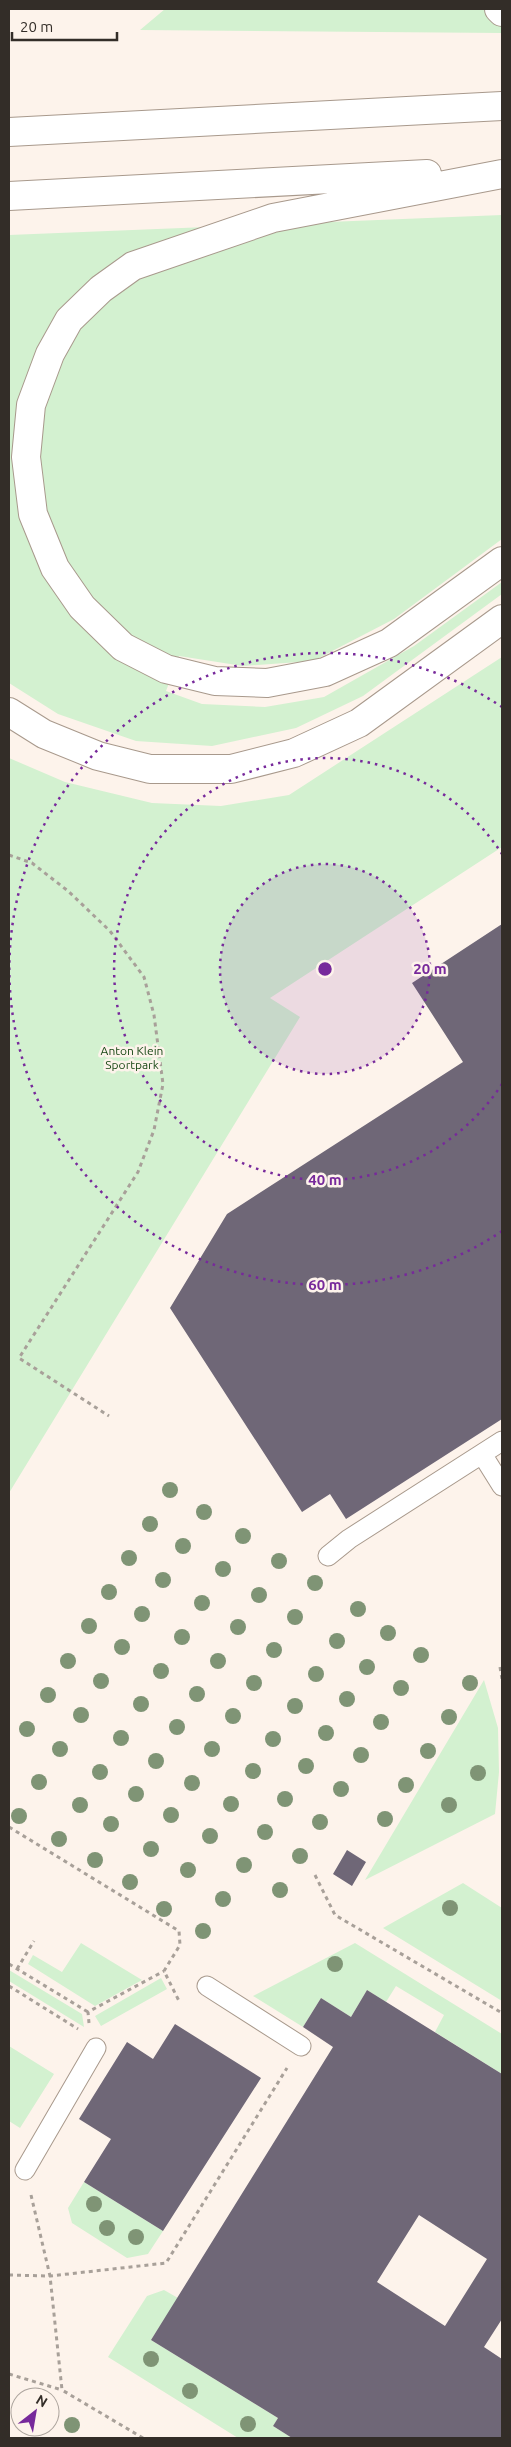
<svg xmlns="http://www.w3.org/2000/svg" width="511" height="2447" viewBox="0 0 511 2447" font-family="Ubuntu,sans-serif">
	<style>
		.green { fill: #d3f1d0 }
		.building { fill: #6f6777; fill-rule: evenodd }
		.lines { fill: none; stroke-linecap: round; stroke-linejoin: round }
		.lane-casing { stroke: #a8998c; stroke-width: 21 }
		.secondary-casing { stroke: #a8998c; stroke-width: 30 }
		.highway-casing { stroke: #a8998c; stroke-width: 30 }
		.path { stroke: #a8a099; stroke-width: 3; stroke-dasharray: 4 4; stroke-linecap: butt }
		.lane { stroke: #fff; stroke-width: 19 }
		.secondary { stroke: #fff; stroke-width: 28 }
		.highway { stroke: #fff; stroke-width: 28 }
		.tree { fill: #7f9475 }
		.ring { fill: none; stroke: #77299b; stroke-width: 2.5; stroke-dasharray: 2.5 5 }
		.labels { text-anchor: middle; stroke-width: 5; stroke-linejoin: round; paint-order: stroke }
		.park-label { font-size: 12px; fill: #184714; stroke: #fdf3eb }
		.centre { fill: #77299b; stroke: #fdf3eb; stroke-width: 2.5 }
		.ring-label { font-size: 15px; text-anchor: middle; font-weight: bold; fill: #77299b; stroke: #fdf3eb; stroke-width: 5; stroke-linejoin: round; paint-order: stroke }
	</style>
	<rect width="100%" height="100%" fill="#fdf3eb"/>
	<path class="green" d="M165,9H502V33L140,30Z
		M502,215V539L394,619L313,661L243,666L179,656L166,691L202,704L265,707L324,697L414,646L502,582V594L363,696L296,728L212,746L136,741L58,714L9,683V235Z
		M502,657V847L270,998L300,1017L9,1493V758L65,782L152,803L221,806L289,795Z
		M484,1680L498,1728L499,1772L495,1814L365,1880Z
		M463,1883L502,1908V2001L383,1928Z
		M81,1943L142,1980L95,2006L28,1964L33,1955L62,1972Z
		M355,1943L502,2034V2074L435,2032L444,2015L396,1986L386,2002L367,1990L351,2017L321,1998L303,2027L253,1996Z
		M9,1970L82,2014L84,2027L9,1981Z
		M161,1978L167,1989L101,2026L95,2016Z
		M9,2046L54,2074L20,2128L9,2121Z
		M84,2182L163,2231L148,2254L127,2258L72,2223L68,2208Z
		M164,2290L178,2298L151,2340L278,2418L273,2426L292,2438H238L108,2357L147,2296Z"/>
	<path class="building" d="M502,924V1419L346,1519L330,1494L302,1512L170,1308L227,1214L463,1062L412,983Z
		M347,1850L366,1862L352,1886L333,1874Z
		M367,1990L502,2074V2319L484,2347L502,2359V2438H292L273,2426L278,2418L151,2340L333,2047L303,2027L321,1998L351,2017ZM419,2215L487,2259L445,2326L377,2282Z
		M175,2024L261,2078L163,2231L84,2182L111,2139L79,2119L127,2042L153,2059Z"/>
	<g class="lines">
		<g class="lane-casing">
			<path id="lane" d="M482,1454L502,1486
				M328,1556L349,1539L502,1441
				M207,1986L301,2046
				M25,2170L96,2048"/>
		</g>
		<g class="secondary-casing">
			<path id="secondary" d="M499,9L502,12"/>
		</g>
		<g class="highway-casing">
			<path id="highway" d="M9,132L502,106
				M502,174L273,218L133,266L101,289L69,320L50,354L31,405L26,457L33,514L55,568L82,607L123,647L166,669L215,681L267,683L325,672L389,643L502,561
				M9,196L427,174
				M9,712L44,734L98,756L150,769H231L294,753L359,723L502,619"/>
		</g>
		<path class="path" d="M9,855L32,863L68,891L110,931L144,977L154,1015L163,1084L154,1130L138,1172L19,1358L109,1416
			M500,1667L502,1679
			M9,1827L179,1931L180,1945L164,1971L179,2001
			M315,1875L335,1915L502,2013
			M9,1964L88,2012
			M17,1969L34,1941
			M9,1986L78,2029
			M89,2023L88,2012L164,1971
			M31,2195L50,2276L62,2390L143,2438
			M9,2275L50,2276L166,2263L287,2068
			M9,2374L62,2390"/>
		<use href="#lane" class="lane"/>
		<use href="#secondary" class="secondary"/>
		<use href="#highway" class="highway"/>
	</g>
	<g class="tree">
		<circle cx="170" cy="1490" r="8"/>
		<circle cx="204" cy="1512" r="8"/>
		<circle cx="150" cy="1524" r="8"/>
		<circle cx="243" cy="1536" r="8"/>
		<circle cx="183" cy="1546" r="8"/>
		<circle cx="129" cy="1558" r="8"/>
		<circle cx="279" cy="1561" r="8"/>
		<circle cx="223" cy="1569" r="8"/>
		<circle cx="163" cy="1580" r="8"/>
		<circle cx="315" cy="1583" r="8"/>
		<circle cx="109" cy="1592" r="8"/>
		<circle cx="259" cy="1595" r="8"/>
		<circle cx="202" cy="1603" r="8"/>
		<circle cx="358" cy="1609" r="8"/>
		<circle cx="142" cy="1614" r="8"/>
		<circle cx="295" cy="1617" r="8"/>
		<circle cx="89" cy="1626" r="8"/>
		<circle cx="238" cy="1627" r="8"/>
		<circle cx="388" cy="1633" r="8"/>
		<circle cx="182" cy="1637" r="8"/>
		<circle cx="337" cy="1641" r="8"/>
		<circle cx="122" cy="1647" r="8"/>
		<circle cx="274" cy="1650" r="8"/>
		<circle cx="421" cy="1655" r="8"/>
		<circle cx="68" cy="1661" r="8"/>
		<circle cx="218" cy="1661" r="8"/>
		<circle cx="367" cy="1667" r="8"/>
		<circle cx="161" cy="1671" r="8"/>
		<circle cx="316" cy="1674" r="8"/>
		<circle cx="101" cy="1681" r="8"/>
		<circle cx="254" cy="1683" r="8"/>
		<circle cx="470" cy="1683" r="8"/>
		<circle cx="401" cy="1688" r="8"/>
		<circle cx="197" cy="1694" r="8"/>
		<circle cx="48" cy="1695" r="8"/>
		<circle cx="347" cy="1699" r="8"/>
		<circle cx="141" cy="1704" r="8"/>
		<circle cx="295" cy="1706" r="8"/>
		<circle cx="81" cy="1715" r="8"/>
		<circle cx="233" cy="1716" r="8"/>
		<circle cx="449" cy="1717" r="8"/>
		<circle cx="381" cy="1722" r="8"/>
		<circle cx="177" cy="1727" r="8"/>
		<circle cx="27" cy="1729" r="8"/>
		<circle cx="326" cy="1733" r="8"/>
		<circle cx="121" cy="1738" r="8"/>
		<circle cx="273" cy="1739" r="8"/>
		<circle cx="60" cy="1749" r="8"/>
		<circle cx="212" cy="1749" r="8"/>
		<circle cx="428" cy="1751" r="8"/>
		<circle cx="361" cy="1755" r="8"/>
		<circle cx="156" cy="1761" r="8"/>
		<circle cx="306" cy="1766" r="8"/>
		<circle cx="253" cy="1771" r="8"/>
		<circle cx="100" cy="1772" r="8"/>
		<circle cx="478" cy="1773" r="8"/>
		<circle cx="39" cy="1782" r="8"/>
		<circle cx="192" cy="1783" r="8"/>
		<circle cx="406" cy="1785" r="8"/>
		<circle cx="341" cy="1789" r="8"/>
		<circle cx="136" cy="1794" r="8"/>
		<circle cx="285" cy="1799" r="8"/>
		<circle cx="231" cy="1804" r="8"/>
		<circle cx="80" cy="1805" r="8"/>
		<circle cx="449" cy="1805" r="8"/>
		<circle cx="171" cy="1815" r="8"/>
		<circle cx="19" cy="1816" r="8"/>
		<circle cx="385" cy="1819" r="8"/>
		<circle cx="320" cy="1822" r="8"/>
		<circle cx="111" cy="1824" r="8"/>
		<circle cx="265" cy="1832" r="8"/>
		<circle cx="210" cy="1836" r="8"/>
		<circle cx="59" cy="1839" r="8"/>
		<circle cx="151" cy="1849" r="8"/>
		<circle cx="300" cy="1856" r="8"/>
		<circle cx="95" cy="1860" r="8"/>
		<circle cx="244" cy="1865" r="8"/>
		<circle cx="188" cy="1870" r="8"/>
		<circle cx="130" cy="1882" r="8"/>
		<circle cx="280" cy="1890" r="8"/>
		<circle cx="223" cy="1899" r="8"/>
		<circle cx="450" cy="1908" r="8"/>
		<circle cx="164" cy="1909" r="8"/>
		<circle cx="203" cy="1931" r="8"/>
		<circle cx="335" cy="1964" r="8"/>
		<circle cx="94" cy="2204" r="8"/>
		<circle cx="107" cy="2228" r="8"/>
		<circle cx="136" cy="2237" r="8"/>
		<circle cx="151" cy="2359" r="8"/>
		<circle cx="190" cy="2391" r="8"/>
		<circle cx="248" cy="2424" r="8"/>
		<circle cx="72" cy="2425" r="8"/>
	</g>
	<circle cx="325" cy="969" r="105" fill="#77299b" fill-opacity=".12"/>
	<g class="ring">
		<circle cx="325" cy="969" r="105"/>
		<path d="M502 1084A211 211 0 1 1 502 854"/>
		<path d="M502 1231A316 316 0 1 1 502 707"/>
	</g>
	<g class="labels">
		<g class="park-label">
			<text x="132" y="1055">Anton Klein<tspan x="132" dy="14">Sportpark</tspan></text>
		</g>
	</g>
	<circle cx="325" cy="969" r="8" class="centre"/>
	<g class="ring-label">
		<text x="430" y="974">20 m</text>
		<text x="325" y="1185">40 m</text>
		<text x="325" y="1290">60 m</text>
	</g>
	<rect width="511" height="2447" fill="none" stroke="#332d28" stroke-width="20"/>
	<g transform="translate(35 2412) rotate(31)"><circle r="24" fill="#fdf3eb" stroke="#aca49d"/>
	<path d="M0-4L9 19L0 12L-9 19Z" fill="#77299b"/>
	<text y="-8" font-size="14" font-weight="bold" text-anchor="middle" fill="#332d28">N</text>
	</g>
	<path d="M12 32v8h105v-8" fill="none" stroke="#332d28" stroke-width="2.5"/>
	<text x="20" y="32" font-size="15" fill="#332d28" stroke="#fdf3eb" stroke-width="4" paint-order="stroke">20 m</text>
</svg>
